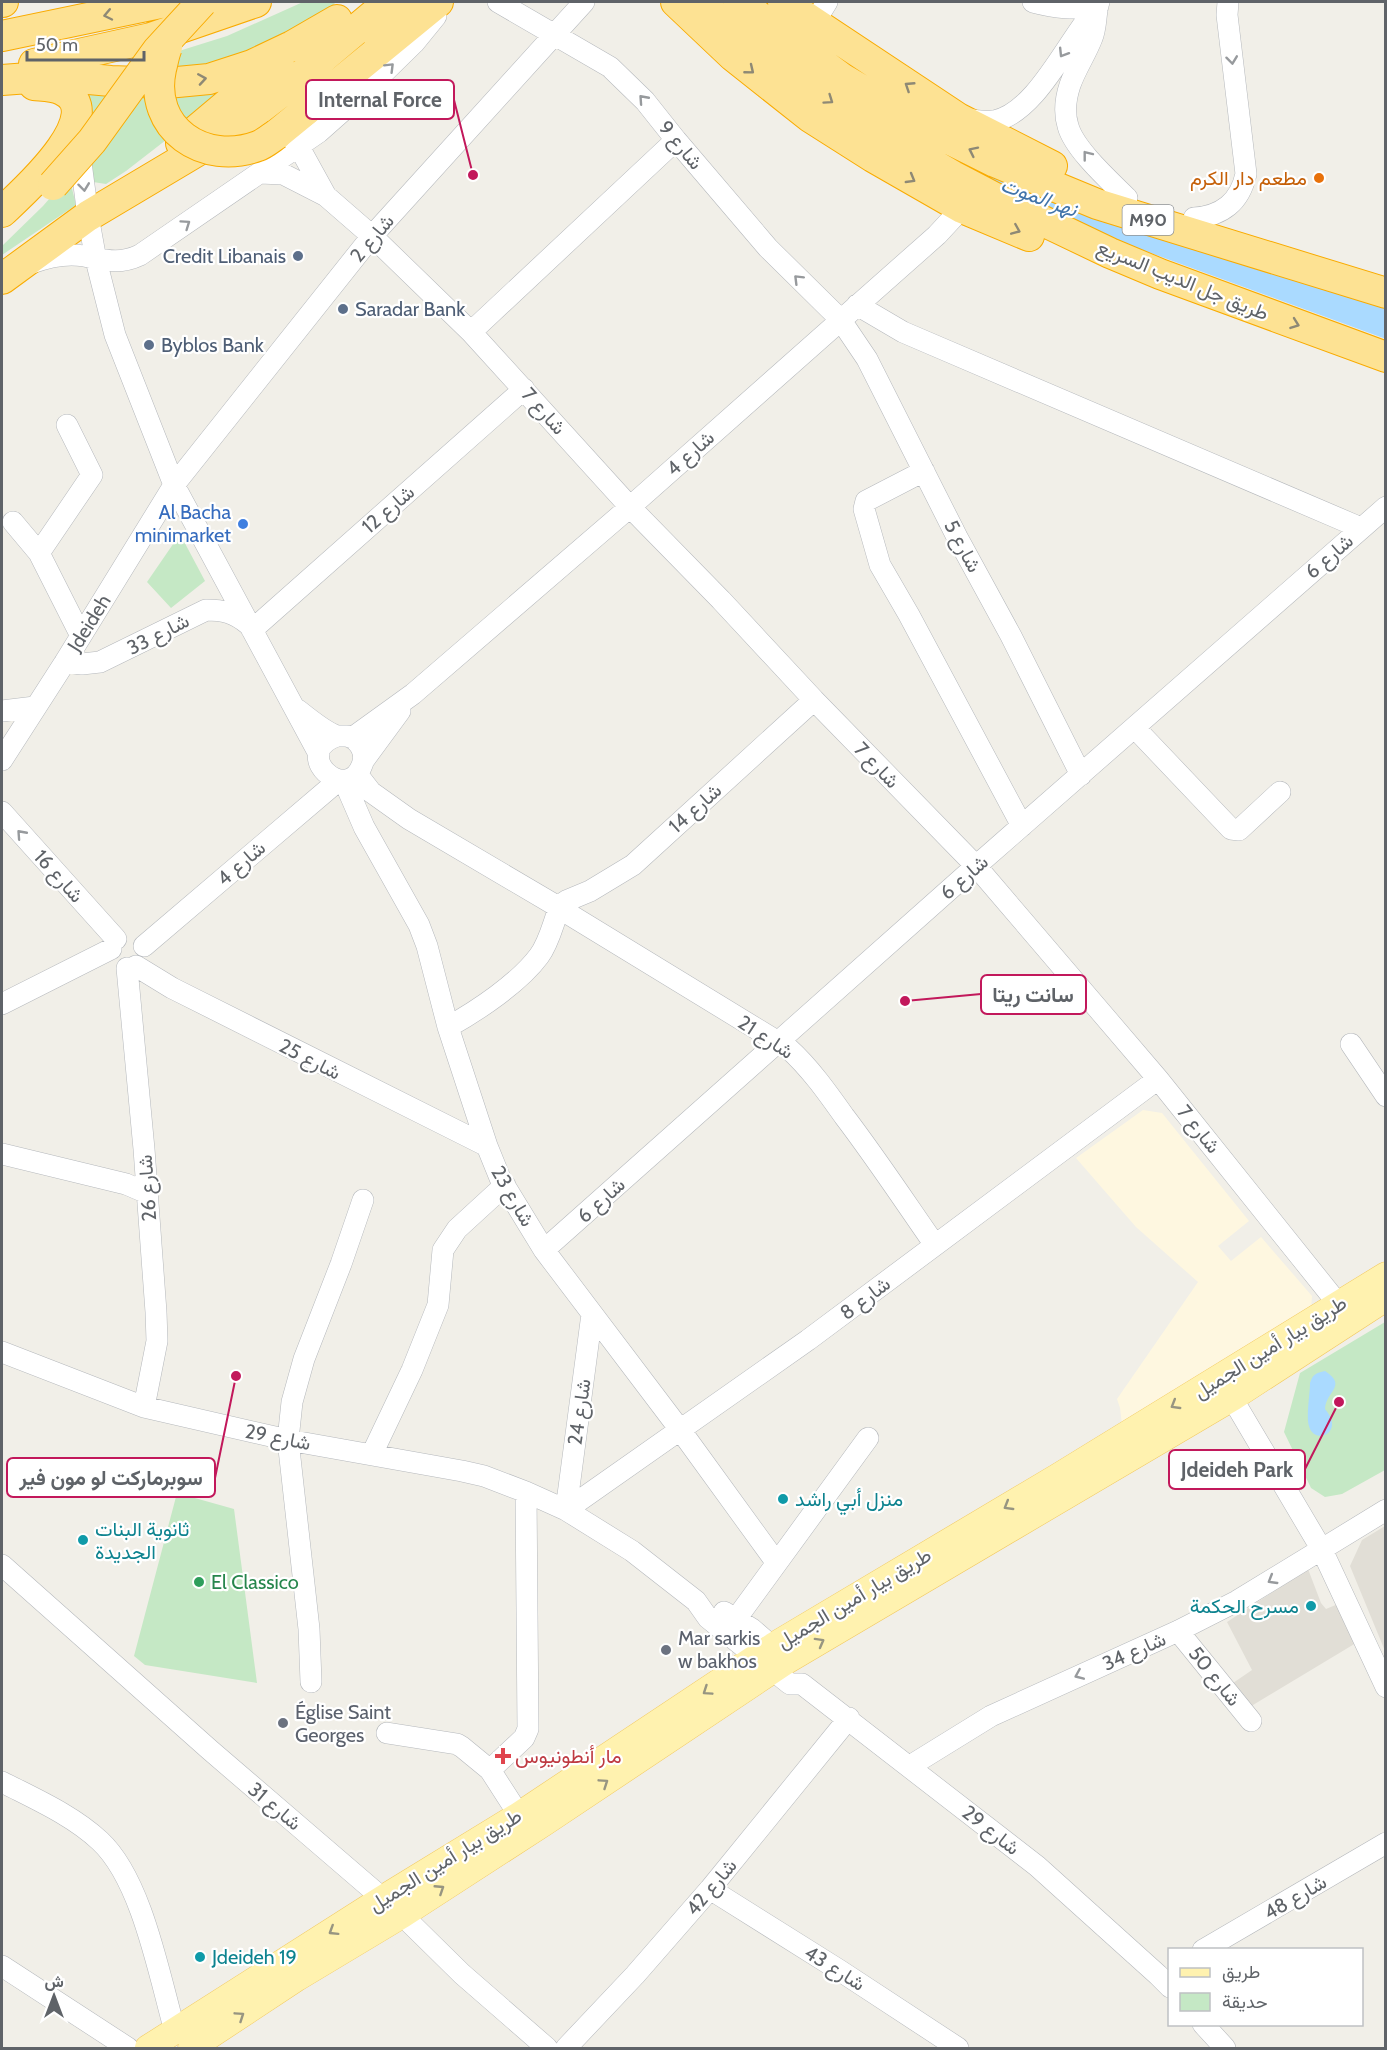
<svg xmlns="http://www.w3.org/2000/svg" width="1387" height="2050" viewBox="0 0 1387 2050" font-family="Cabin,Vazirmatn,sans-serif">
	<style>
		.commercial { fill: #fef7e0 }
		.education { fill: #e1ded6 }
		.green { fill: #c5e8c5 }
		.water { fill: #aadaff }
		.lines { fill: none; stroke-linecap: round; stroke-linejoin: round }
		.river { stroke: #aadaff; stroke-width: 28 }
		.minor-casing { stroke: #b5b8bc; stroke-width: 22 }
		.major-casing { stroke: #f2c960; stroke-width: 27 }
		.highway-casing { stroke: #f9ab00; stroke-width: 32 }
		.minor { stroke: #fff; stroke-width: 21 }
		.major { stroke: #fff2af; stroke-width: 26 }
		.highway { stroke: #fde293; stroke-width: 30 }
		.highway-bridge-casing { stroke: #f9ab00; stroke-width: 32; stroke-linecap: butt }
		.highway-bridge { stroke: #fde293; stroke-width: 30 }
		.oneway { stroke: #8e8975 }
		.oneway2 { stroke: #979a9d }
		.oneway3 { stroke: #979581 }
		.food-dot { fill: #e8710a; stroke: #fff; stroke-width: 2 }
		.service-dot { fill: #5c6f8a; stroke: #fff; stroke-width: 2 }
		.shop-dot { fill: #3f7fe0; stroke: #fff; stroke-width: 2 }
		.culture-dot { fill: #0f9aa8; stroke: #fff; stroke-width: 2 }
		.leisure-dot { fill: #2e9e5b; stroke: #fff; stroke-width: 2 }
		.worship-dot { fill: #6b7280; stroke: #fff; stroke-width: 2 }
		.health-dot { fill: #e0444e; stroke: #fff; stroke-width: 2 }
		.labels { text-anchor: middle; stroke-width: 4.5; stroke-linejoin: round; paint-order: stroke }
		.shield { fill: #fff; stroke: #8f9295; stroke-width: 1.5 }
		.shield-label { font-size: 18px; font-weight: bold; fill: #5f6368 }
		.street-label { font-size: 20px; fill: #5f6368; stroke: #fff }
		.food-label { font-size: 20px; fill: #c56008; stroke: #fff; text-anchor: end }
		.service-label { font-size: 20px; fill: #4e5e75; stroke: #fff; text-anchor: start }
		.shop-label { font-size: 20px; fill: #366cbe; stroke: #fff; text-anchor: end }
		.culture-label { font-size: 20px; fill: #0d838f; stroke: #fff; text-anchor: start }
		.leisure-label { font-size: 20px; fill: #27864d; stroke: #fff; text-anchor: start }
		.worship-label { font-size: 20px; fill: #5b616d; stroke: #fff; text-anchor: start }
		.health-label { font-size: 20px; fill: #be3a42; stroke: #fff; text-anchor: start }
		.water-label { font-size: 21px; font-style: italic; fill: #4174aa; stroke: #fff }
		.leader { fill: none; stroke: #c2185b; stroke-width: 2 }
		.callout-dot { fill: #c2185b; stroke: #fff; stroke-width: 2 }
		.callout { fill: #fff; stroke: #c2185b; stroke-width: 2 }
		.callout-label { font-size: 21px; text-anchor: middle; font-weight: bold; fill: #5f6368 }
	</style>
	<rect width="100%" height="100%" fill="#f1efe8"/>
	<path class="commercial" d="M1143,1110L1162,1113L1249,1221L1218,1246L1231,1261L1261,1237L1312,1296L1311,1311L1122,1425L1120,1408L1117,1399L1198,1282L1136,1227L1076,1158Z"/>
	<path class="education" d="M1385,1526V1651L1350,1566L1362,1540Z
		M1308,1569L1321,1603L1326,1609L1338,1604L1356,1643L1248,1708L1233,1683L1252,1670L1227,1622Z"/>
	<path class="green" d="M303,2H336L324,15L244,62L166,71L179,51L227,36Z
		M255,71L126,171L106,184L93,182L77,94Z
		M69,176L76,205L2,255V246L43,206Z
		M180,534L205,581L171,608L147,582Z
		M1385,1322V1470L1342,1494L1325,1497L1311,1488L1284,1432L1300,1373Z
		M177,1493L234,1509L257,1683L145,1665L134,1656Z"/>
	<path class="water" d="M1325,1371C1348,1386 1326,1391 1325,1409C1346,1433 1314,1446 1309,1426C1306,1416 1310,1394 1310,1383C1313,1374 1316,1373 1325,1371Z"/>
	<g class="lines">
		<path class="river" d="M926,141L989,179L1386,324"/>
		<g class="minor-casing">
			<path id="minor" d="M498,2L610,67L645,101L676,140L768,248L840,319L867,359L957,537L1011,636L1081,775
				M1033,2C1056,8 1074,10 1098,6
				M1099,2C1095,13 1097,26 1092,38C1086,54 1076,68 1070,85C1066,97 1064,113 1068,126C1074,149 1110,181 1127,198
				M814,23L827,2
				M967,119C976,121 985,122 994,121C1037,113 1069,37 1098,6
				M79,147L88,216L96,260L115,335L174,485L319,754
				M299,147L326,196
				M260,173L283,174L326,196L372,236L471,332L630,507L721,600L814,700L976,866L1158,1079L1347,1315
				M1194,218C1222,216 1240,202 1246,174L1227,15L1228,2
				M32,263C48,257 66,253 84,256C105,260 119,265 140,255L319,132L363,93L414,43L436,16
				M857,305L903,332L1361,528
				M471,332L676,140
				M924,471L866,501L864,509L880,565L909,615L1022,826
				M13,522L39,553L81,636
				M39,553L92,475L67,425
				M252,630L524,389
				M65,662L82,664L100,662L206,610C224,610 234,613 248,624
				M298,710C308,718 325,732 337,736C340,736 344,736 347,736C359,739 367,753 362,765C347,806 289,753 337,736
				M2,711L35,707
				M1135,728L1231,829L1239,830L1280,792
				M352,738L413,694L630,507L937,235L962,208
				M2,760L65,662L174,485L372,236L584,2
				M364,760L400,711
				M357,774L371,792L409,819L555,905
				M350,779L348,790L364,827L419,925L427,946L448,1027L487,1146L500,1178L544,1250L681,1431L776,1562
				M2,812L116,939
				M566,901L590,891L633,865L814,700
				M567,913L788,1048C810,1068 827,1092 844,1116C876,1158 905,1202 935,1245
				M144,946L339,780
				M136,966L172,988L487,1146
				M127,968L144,1149L156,1312L157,1341L144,1407
				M2,1004L111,949
				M448,1027C477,1011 519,983 539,956C548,944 552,928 557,914
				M1351,1044L1386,1096
				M2,1154L126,1184L147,1193
				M544,1250L976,866L1386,507
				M2,1352L144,1407L288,1440L462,1471L484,1476L526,1492L566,1510L632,1551L696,1601L708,1618L780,1676L790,1684H802L1037,1866L1158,1975L1170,1987
				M1232,1398L1322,1550L1386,1687
				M372,1454L412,1370L438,1305L443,1250L457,1229L505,1185
				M566,1510L808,1340L1158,1079
				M566,1510L592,1314
				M2,1565L210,1750L402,1915L462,1974L547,2048
				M724,1612L752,1629L783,1656
				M736,1619L868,1438
				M1178,1631L1251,1721
				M311,1682L309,1629L288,1440L292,1402L304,1359L341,1264L363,1200
				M387,1733L457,1744L462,1747L490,1770L519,1815
				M910,1766L991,1716L1178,1631L1237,1601L1386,1510
				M490,1770L524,1738L528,1729L526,1492
				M2,1782C35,1799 72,1815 100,1841C142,1880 159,1975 175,2031
				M710,1889L839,1970L958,2048
				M1203,1950L1386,1843
				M2,1966L128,2048
				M1203,2024L1225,2048
				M566,2048L635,1975L710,1889L849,1718"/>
		</g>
		<g class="major-casing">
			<path id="major" d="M148,2048L382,1899L519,1815L773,1646L1057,1477L1386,1275
				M191,2048L297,1978L402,1915L544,1823L788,1660L1232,1398L1386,1298"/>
		</g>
		<g class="highway-casing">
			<path id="highway" d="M2,2H3
				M676,2L733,56L810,117L873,157L962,208L1029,236
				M699,2L748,43L857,120L953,176L997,199L1110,253L1160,274L1386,357
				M739,2L843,79L919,124L995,162L1097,204L1386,293
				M783,2L958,118L1052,166
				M377,34L416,2
				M2,36L165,2
				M34,64L151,38L256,2
				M2,80L56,76L111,81L167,83L209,79L252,65L292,46L337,20
				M277,134L438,2
				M181,143L231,101L279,64
				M2,212C21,194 112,114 62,90C54,86 43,86 34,85
				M2,279L88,216L219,138L258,110L289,86L389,2"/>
		</g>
		<use href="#minor" class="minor"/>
		<use href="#major" class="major"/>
		<use href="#highway" class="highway"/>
		<g class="highway-bridge-casing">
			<path id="highway-bridge" d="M167,47C164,54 163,62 161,69C148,129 204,166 258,146C264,144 271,138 277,134
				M53,185L92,141L157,51L202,2"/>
		</g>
		<use href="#highway-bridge" class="highway-bridge"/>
	</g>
	<defs><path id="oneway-chevron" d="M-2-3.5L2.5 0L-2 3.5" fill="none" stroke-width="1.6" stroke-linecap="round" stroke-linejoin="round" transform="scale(1.5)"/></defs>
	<g class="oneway">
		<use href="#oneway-chevron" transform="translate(108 15) rotate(168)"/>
		<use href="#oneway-chevron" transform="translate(750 70) rotate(39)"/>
		<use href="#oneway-chevron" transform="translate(202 79) rotate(-9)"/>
		<use href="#oneway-chevron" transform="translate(909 86) rotate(-147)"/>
		<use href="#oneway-chevron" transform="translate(829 100) rotate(35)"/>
		<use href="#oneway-chevron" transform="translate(973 151) rotate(-154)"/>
		<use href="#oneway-chevron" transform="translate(911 179) rotate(30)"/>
		<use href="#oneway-chevron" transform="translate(1016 230) rotate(23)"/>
		<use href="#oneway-chevron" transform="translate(1295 324) rotate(20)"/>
	</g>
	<g class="oneway2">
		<use href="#oneway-chevron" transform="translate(1063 53) rotate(122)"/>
		<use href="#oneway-chevron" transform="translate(1232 60) rotate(83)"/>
		<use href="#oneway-chevron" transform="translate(390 67) rotate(-45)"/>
		<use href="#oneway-chevron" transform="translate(643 99) rotate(-132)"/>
		<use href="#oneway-chevron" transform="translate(1087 155) rotate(-128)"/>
		<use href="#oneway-chevron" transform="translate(84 187) rotate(83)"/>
		<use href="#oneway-chevron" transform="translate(186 224) rotate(-35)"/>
		<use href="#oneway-chevron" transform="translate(798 279) rotate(-135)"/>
		<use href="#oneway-chevron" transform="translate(21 834) rotate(-132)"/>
		<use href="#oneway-chevron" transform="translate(1272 1580) rotate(149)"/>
		<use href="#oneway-chevron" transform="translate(1079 1675) rotate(157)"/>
	</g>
	<g class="oneway3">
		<use href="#oneway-chevron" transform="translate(1175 1405) rotate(149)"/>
		<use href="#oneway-chevron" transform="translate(1008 1506) rotate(149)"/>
		<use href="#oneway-chevron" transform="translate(820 1642) rotate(-29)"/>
		<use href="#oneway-chevron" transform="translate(707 1691) rotate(146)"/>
		<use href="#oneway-chevron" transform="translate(604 1783) rotate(-34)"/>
		<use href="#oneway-chevron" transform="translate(440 1889) rotate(-33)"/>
		<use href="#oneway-chevron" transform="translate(333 1931) rotate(148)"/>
		<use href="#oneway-chevron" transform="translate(240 2016) rotate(-34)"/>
	</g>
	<circle class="food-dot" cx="1319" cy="178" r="6"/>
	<g class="service-dot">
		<circle cx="298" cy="256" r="6"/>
		<circle cx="343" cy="309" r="6"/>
		<circle cx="149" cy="345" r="6"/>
	</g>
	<circle class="shop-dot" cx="243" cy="524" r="6"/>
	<g class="culture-dot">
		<circle cx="783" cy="1499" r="6"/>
		<circle cx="83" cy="1540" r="6"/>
		<circle cx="1311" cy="1606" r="6"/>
		<circle cx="200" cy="1957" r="6"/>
	</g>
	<circle class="leisure-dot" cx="199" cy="1582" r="6"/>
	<g class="worship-dot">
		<circle cx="666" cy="1650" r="6"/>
		<circle cx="283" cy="1723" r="6"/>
	</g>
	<path class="health-dot" d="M500 1747h6v6h6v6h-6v6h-6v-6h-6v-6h6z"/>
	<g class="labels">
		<rect class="shield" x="1122.5" y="205" width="51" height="30" rx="4.5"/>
		<g class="shield-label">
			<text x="1148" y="226">M90</text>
		</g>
		<g class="street-label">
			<text transform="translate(681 145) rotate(50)" y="7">شارع 9</text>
			<text transform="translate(372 238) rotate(-50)" y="7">شارع 2</text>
			<text transform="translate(1183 280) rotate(22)" y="7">طريق جل الديب السريع</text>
			<text transform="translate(544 411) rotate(48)" y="7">شارع 7</text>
			<text transform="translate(690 453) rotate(-42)" y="7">شارع 4</text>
			<text transform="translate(388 509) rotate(-41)" y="7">شارع 12</text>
			<text transform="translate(963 546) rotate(62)" y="7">شارع 5</text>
			<text transform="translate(1329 556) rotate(-41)" y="7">شارع 6</text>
			<text transform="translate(89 623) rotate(-58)" y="7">Jdeideh</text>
			<text transform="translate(158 634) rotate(-27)" y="7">شارع 33</text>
			<text transform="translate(877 765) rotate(46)" y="7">شارع 7</text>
			<text transform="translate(695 808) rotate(-42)" y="7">شارع 14</text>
			<text transform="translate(241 863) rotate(-41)" y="7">شارع 4</text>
			<text transform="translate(59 876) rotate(48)" y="7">شارع 16</text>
			<text transform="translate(964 877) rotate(-41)" y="7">شارع 6</text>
			<text transform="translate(766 1037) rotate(33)" y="7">شارع 21</text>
			<text transform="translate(310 1059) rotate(27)" y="7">شارع 25</text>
			<text transform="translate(1199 1129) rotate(51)" y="7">شارع 7</text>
			<text transform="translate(147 1188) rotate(-94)" y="7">شارع 26</text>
			<text transform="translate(513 1196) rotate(60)" y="7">شارع 23</text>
			<text transform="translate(601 1200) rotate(-42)" y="7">شارع 6</text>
			<text transform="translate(865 1298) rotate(-37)" y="7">شارع 8</text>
			<text transform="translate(1270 1347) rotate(-32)" y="7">طريق بيار أمين الجميل</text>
			<text transform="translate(579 1412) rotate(-82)" y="7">شارع 24</text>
			<text transform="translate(278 1437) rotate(11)" y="7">شارع 29</text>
			<text transform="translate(854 1598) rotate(-31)" y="7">طريق بيار أمين الجميل</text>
			<text transform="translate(1134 1651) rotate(-24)" y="7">شارع 34</text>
			<text transform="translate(1215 1676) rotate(51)" y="7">شارع 50</text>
			<text transform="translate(275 1806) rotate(40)" y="7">شارع 31</text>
			<text transform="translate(991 1830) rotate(38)" y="7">شارع 29</text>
			<text transform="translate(445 1860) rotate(-32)" y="7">طريق بيار أمين الجميل</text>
			<text transform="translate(711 1887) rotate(-50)" y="7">شارع 42</text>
			<text transform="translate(1295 1897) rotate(-30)" y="7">شارع 48</text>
			<text transform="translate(835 1968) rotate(32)" y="7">شارع 43</text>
		</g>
		<g class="food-label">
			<text x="1307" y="185">مطعم دار الكرم</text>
		</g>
		<g class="service-label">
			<text x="286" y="263" text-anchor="end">Credit Libanais</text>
			<text x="355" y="316">Saradar Bank</text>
			<text x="161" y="352">Byblos Bank</text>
		</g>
		<g class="shop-label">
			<text x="231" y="519">Al Bacha<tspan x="231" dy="23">minimarket</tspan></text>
		</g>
		<g class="culture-label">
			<text x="795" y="1506">منزل أبي راشد</text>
			<text x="95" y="1536">ثانوية البنات<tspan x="95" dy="23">الجديدة</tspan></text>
			<text x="1299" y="1613" text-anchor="end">مسرح الحكمة</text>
			<text x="212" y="1964">Jdeideh 19</text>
		</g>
		<g class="leisure-label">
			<text x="211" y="1589">El Classico</text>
		</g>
		<g class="worship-label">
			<text x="678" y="1645">Mar sarkis<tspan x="678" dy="23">w bakhos</tspan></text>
			<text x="295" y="1719">Église Saint<tspan x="295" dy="23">Georges</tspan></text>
		</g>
		<g class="health-label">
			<text x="515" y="1763">مار أنطونيوس</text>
		</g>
		<g class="water-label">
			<text transform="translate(1039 197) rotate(20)" y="7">نهر الموت</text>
		</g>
	</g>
	<path class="leader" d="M473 175L454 100M905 1001L981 994M1339 1402L1305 1469M236 1376L215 1478"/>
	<g class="callout-dot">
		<circle cx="473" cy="175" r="6"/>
		<circle cx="905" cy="1001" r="6"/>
		<circle cx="1339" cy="1402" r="6"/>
		<circle cx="236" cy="1376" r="6"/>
	</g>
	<g class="callout">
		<rect x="306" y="80" width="148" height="39" rx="6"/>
		<rect x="981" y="975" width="105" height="39" rx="6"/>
		<rect x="1169" y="1450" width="136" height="39" rx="6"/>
		<rect x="7" y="1458" width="208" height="39" rx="6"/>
	</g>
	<g class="callout-label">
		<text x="380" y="107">Internal Force</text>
		<text x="1033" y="1002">سانت ريتا</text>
		<text x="1237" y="1477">Jdeideh Park</text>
		<text x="111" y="1485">سوبرماركت لو مون فير</text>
	</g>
	<rect width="1387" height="2050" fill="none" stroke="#5f6368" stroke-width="6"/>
	<rect x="1168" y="1948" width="195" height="78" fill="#ffffff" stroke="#bfc1c3" stroke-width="1.5"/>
	<rect x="1180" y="1968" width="30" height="9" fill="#fff2af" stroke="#bfc1c3" stroke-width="1.5"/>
	<text x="1222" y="1978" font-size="18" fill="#5f6368">طريق</text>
	<rect x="1180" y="1993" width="30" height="18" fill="#c5e8c5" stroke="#bfc1c3" stroke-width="1.5"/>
	<text x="1222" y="2008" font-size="18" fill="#5f6368">حديقة</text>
	<g transform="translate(54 1996)" stroke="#ffffff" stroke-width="4.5" paint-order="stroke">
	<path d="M0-4.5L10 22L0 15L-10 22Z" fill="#5f6368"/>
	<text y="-9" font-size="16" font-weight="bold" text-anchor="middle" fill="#5f6368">ش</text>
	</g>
	<path d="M27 51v9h117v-9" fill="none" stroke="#5f6368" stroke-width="3"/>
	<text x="36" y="51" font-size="18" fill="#5f6368" stroke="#ffffff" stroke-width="4.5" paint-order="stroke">50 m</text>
</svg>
